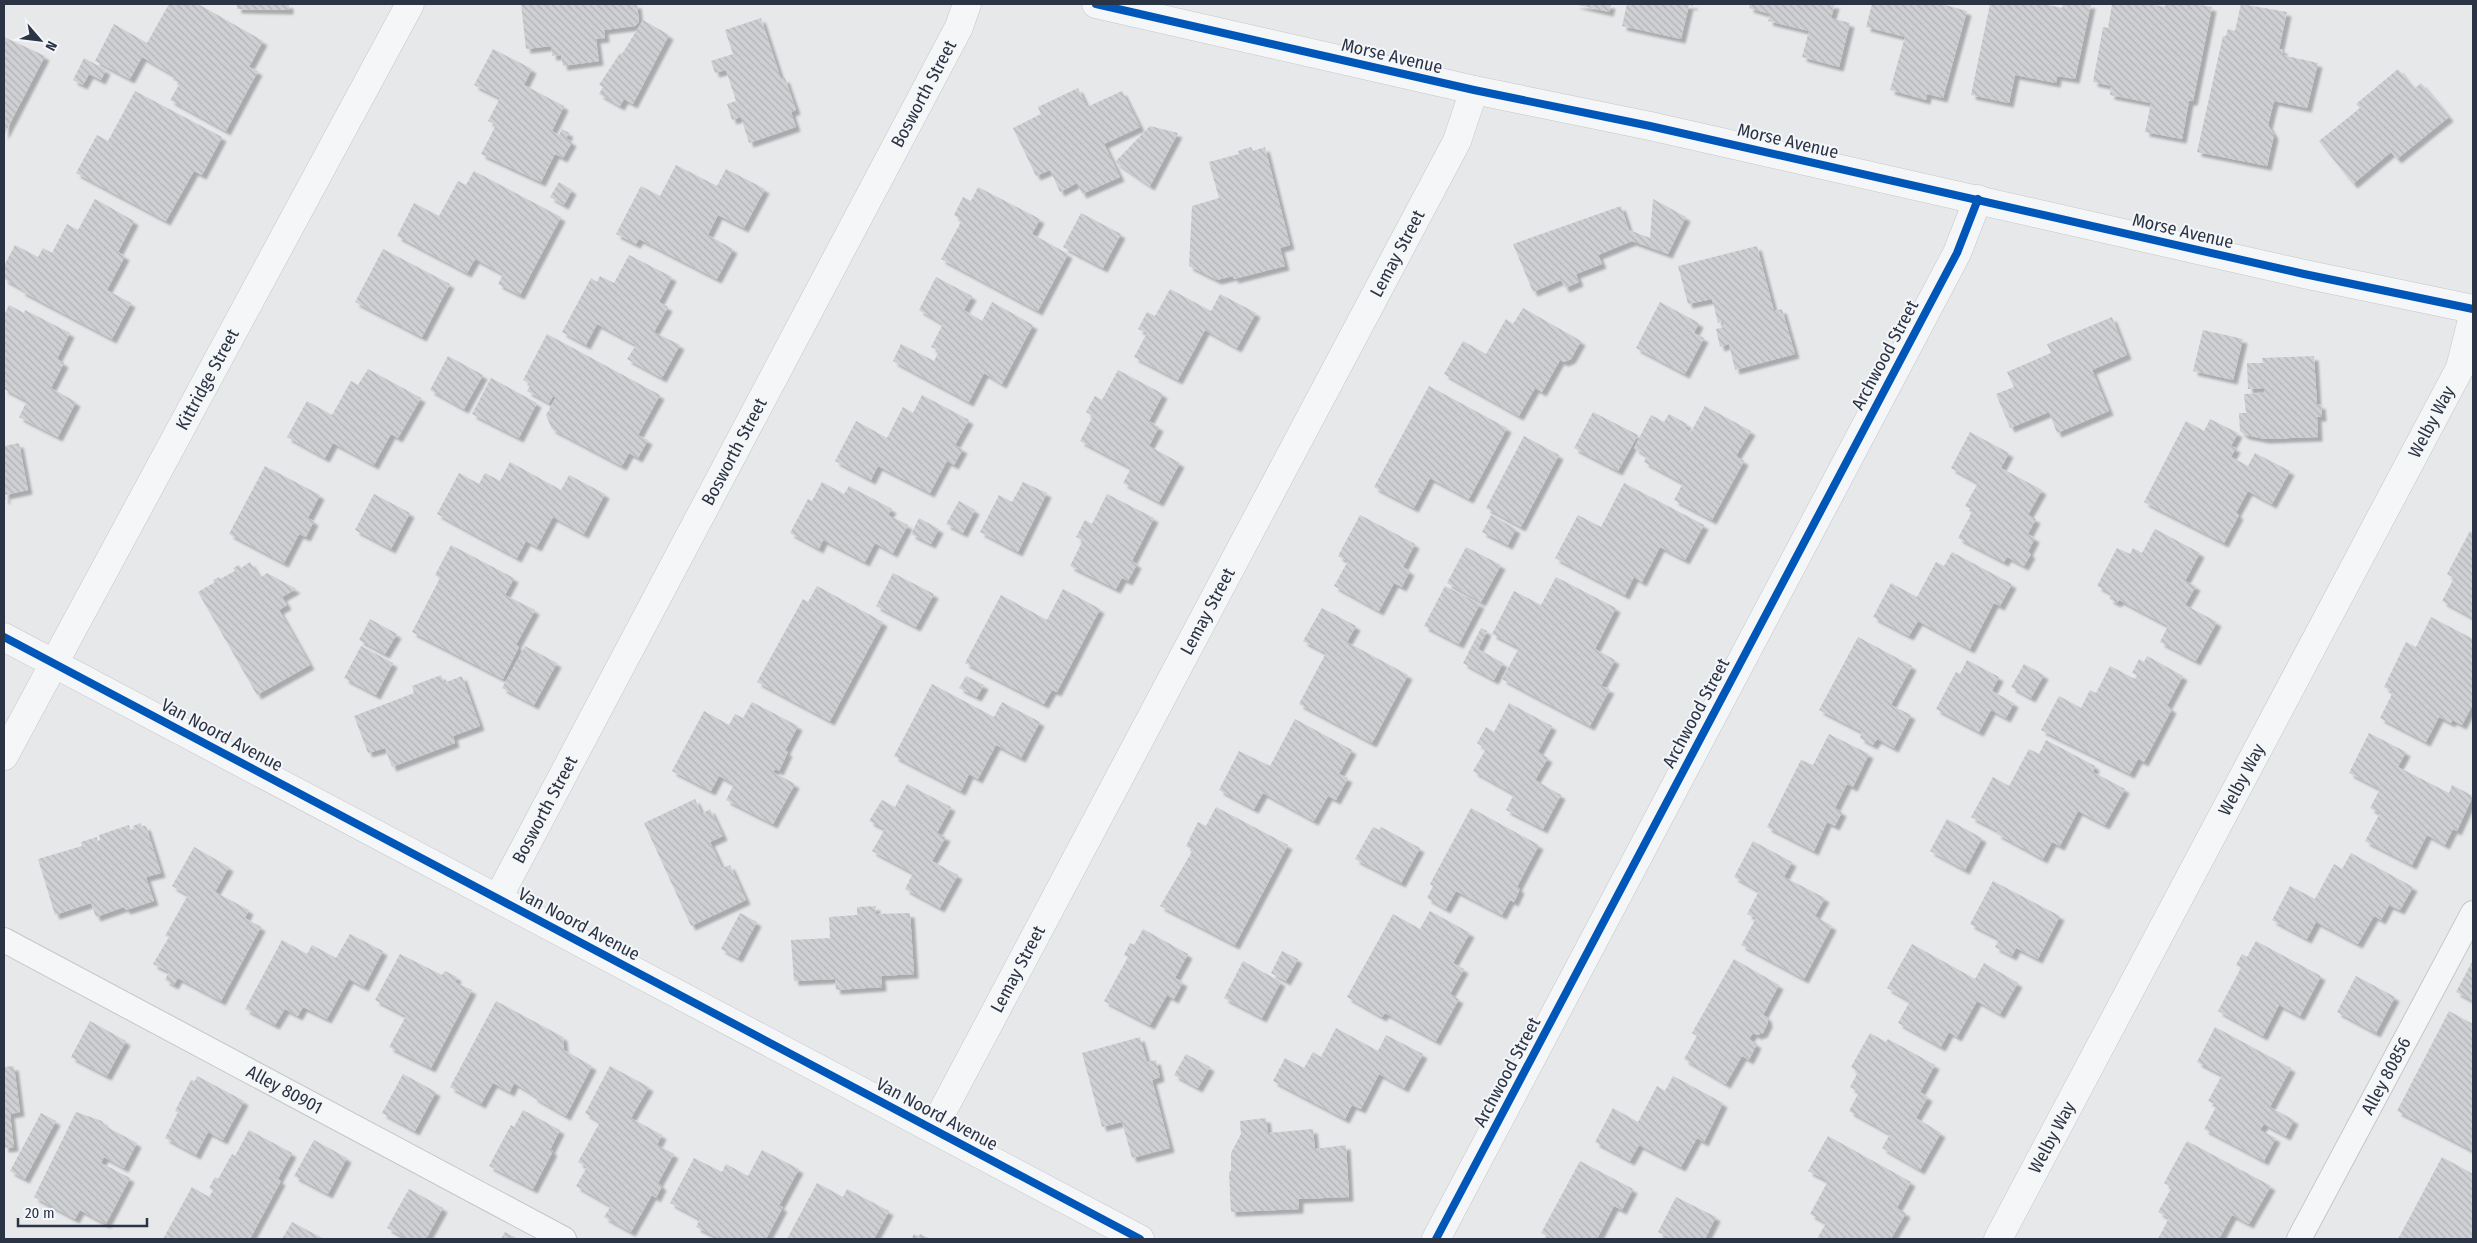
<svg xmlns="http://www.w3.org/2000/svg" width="2477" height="1243" viewBox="0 0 2477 1243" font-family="'Fira Sans Condensed',sans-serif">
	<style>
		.building { fill: url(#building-back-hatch); filter: url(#shadow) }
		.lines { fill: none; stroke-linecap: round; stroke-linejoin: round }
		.service-casing { stroke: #c4c6c8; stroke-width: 26 }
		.minor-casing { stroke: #c4c6c8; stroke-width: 29 }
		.tertiary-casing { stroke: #c4c6c8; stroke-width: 29 }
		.service { stroke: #f5f6f7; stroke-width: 24 }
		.minor { stroke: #f5f6f7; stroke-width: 28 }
		.tertiary { stroke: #f5f6f7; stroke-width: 28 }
		.cycleway-casing { stroke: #f4f6f9; stroke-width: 11 }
		.cycleway { stroke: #0057b8; stroke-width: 8 }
		.labels { text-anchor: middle; stroke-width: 4; stroke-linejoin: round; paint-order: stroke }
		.street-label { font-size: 18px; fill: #2b3445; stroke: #f4f6f9 }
	</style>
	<defs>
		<pattern id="building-back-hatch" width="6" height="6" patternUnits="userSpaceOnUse" patternTransform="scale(1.25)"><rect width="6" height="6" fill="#ced0d3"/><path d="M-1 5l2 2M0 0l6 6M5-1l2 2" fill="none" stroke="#b1b3b6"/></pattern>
		<filter id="shadow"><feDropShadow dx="4.5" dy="4.5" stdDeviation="1" flood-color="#0004"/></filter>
	</defs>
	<rect width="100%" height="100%" fill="#e6e8ea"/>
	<path class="building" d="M169,4H198L263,41L249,67L258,71L226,131L170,100L180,83L173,80L175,76L142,57L130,79L95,61L114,24L147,43Z
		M237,4H289V10L237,9Z
		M521,4H637L639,22L635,26L604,30L605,38L596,39L599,61L563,66L561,55L552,56L551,46L526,49Z
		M1574,4H1611L1609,12Z
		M1627,4H1693V6L1689,5L1681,39L1622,26Z
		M1750,4H1835L1831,18L1850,23L1839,67L1802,57L1809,31L1768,21L1770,14L1749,8Z
		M1872,4H1942L1967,11L1943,98L1927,94L1926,100L1890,90L1905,37L1866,27Z
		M1990,4H2044L2062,8L2063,4H2091L2075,79L2057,76L2056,83L2015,75L2009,103L1971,95Z
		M2112,4H2151L2165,7L2166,4H2196L2212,7L2193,101H2189L2182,139L2145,132L2151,103L2110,95L2111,86L2093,82L2103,27L2108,28Z
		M2241,4L2287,12L2279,49H2283L2282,55L2318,63L2307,108L2274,101L2268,125L2274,135L2267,166L2197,152L2223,36H2226L2228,29L2235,31Z
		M761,18L781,79L785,78L796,110L791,112L796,127L749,143L741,117L732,120L727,104L736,101L726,70L715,73L711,61L733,54L725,30Z
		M643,20L669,35L633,104L624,99L620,106L599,94L603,87L599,85L620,53L622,54Z
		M4,37L45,56L4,135Z
		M493,49L532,69L524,85L564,106L552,131L559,135L562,129L569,133L566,138L572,142L563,158L555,154L541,182L481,154L496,125L488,121L500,98L474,85Z
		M84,58L106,70L101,80L89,74L83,85L73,80Z
		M2398,69L2414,89L2421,83L2449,117L2397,159L2391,152L2353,184L2319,141L2360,108L2356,104Z
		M1078,88L1087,107L1122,91L1140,127L1104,144L1120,177L1082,194L1077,183L1060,192L1050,170L1036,176L1013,128L1041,114L1038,107Z
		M135,91L222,137L202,175L194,171L166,221L76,173L97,135L108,141Z
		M1150,126L1178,133L1150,186L1115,162Z
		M1251,147L1253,151L1265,147L1290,245L1280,248L1285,266L1234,279L1233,276L1217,280L1189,266L1192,206L1219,198L1209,162L1239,154L1238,151Z
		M676,165L717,186L726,169L765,189L744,228L718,215L708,235L733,249L717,279L639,239L636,244L616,234L641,186L660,196Z
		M474,171L561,217L520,295L498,284L503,274L475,259L467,273L397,236L414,203L439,216L458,181L466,185Z
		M559,182L572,190L564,205L550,197Z
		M978,187L1040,219L1032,234L1068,254L1038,311L941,259L962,220L954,215L963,197L971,201Z
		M95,199L134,221L118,252L125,256L107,290L131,303L112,339L21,291L22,289L4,279V266L15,245L38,257L43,248L52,253L67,224L78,230Z
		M1653,199L1686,217L1668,254L1632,241L1598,255L1602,264L1576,274L1579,282L1565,288L1561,280L1533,292L1513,244L1621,206L1629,230L1650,238Z
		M1081,213L1121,234L1103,268L1063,247Z
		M1757,246L1774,311L1782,309L1795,354L1735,370L1729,344L1720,347L1716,329L1724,327L1723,321L1718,323L1712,299L1688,304L1678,266Z
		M383,249L450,284L422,337L355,302Z
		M629,255L672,277L659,302L668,307L654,332L680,345L662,378L627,359L636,345L597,324L586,345L562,332L591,278L597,282L600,276L614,283Z
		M936,277L972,296L964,310L982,321L992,302L1033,325L1002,384L984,373L969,402L893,361L901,344L934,361L939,351L931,347L943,324L919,310Z
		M1170,289L1211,311L1220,294L1256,313L1237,348L1205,330L1178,380L1134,357L1147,333L1138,329L1147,312L1155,316Z
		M1660,302L1699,323L1694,333L1704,338L1685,374L1636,348Z
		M9,305L24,313L25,310L70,333L57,359L64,363L51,388L76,402L58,437L19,417L27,401L4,389V315Z
		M1523,308L1581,341L1571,359L1564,362L1560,360L1542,392L1535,388L1519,416L1444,374L1463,341L1486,354L1506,319L1513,324Z
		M2112,317L2127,355L2092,370L2109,411L2057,433L2049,412L2010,428L1996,394L2014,387L2007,372L2051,353L2047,344Z
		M2203,330L2243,339L2233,380L2193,371Z
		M547,334L660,395L638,435L648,440L638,458L629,453L622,466L552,429L546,415L556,397L553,396L549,403L527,391L531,384L523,380Z
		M448,356L483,375L464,409L430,390Z
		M2314,356L2317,405L2321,404L2322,417H2317L2318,437L2265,439L2245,435L2240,431L2239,413H2246L2244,394L2264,393V388L2248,389L2247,363H2263L2262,358Z
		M368,369L421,398L398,438L391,434L374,465L333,443L325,458L287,437L307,401L332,415L351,381L358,385Z
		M1118,370L1163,394L1149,421L1159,427L1149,446L1180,463L1159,502L1123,483L1131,468L1080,441L1093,416L1086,412L1095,396L1102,400Z
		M491,378L537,403L519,438L472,414Z
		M1429,386L1507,428L1469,499L1430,478L1414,508L1374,487Z
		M922,395L969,420L955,445L963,449L954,465L947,461L930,493L878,466L871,480L835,461L856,421L887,438L903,407L913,413Z
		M1705,406L1751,431L1736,456L1744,461L1712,520L1674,500L1683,483L1644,462L1647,456L1634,448L1651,415L1664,422L1669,414L1687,424L1685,428L1691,432Z
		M1593,412L1638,435L1618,471L1574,448Z
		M2210,419L2238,433L2231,446L2236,448L2231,457L2248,466L2255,453L2290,471L2272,504L2248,491L2236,513L2239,515L2224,543L2144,502L2186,421L2204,431Z
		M1970,432L2009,453L2001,468L2042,490L2028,515L2036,519L2028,534L2035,538L2028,552L2031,554L2024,566L2007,557L2004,562L1958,538L1973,510L1965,506L1978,483L1951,468Z
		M1524,436L1559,455L1521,527L1486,508Z
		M19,443L28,490L5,495L6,499L4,500V446Z
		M510,462L561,490L569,475L605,494L584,534L553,517L537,547L526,541L517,558L437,514L459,473L479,484L485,473L500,481Z
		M265,466L320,495L308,518L314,521L306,537L299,534L284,563L229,534Z
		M822,482L844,494L849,486L892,509L888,515L908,525L893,553L875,543L865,562L823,540L819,549L790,533L808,499L812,501Z
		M1023,482L1047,493L1018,552L980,532L999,495L1012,502Z
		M1624,483L1704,525L1685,560L1660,547L1642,582L1634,577L1625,595L1555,558L1578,515L1601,527Z
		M374,494L410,513L391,549L355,530Z
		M1107,494L1154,518L1132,561L1137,564L1128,581L1122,578L1116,589L1070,566L1083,540L1076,537L1085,520L1092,524Z
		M959,501L975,510L963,533L946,524Z
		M1360,515L1415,544L1403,567L1410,571L1402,587L1394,583L1379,611L1334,586L1348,561L1338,556Z
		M1491,515L1516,529L1508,545L1482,532Z
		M919,518L939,529L931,544L911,534Z
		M2155,529L2200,553L2185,581L2196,586L2185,605L2217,622L2196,661L2160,642L2168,626L2119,600L2117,603L2109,599L2112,594L2097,586L2117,548L2130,554L2133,548L2142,553Z
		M2470,531L2473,533V618L2442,601L2454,578L2447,574Z
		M451,545L514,578L505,595L535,610L516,645L519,647L503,679L412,632L440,578L435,575Z
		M1466,547L1501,565L1481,602L1447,583Z
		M1952,552L2012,584L2000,606L1994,603L1970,649L1918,621L1909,636L1873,617L1891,583L1917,597L1936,562L1944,566Z
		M250,562L260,578L267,573L296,589L282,597L287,605L279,610L310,665L257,695L198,592L215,582L213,580L219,577L220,579L235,571L233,568L239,565L241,568Z
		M893,573L934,594L916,627L876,606Z
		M1556,577L1616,608L1595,649L1615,660L1601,686L1610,689L1590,726L1502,679L1519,648L1492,634L1514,591L1541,605Z
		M817,586L883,622L830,721L757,682L803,599L808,602Z
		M1445,586L1480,604L1459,644L1424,626Z
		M1063,589L1100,609L1057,692L1052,690L1044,704L965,663L1001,595L1047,620Z
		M1322,608L1356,626L1347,642L1408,675L1372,743L1299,704L1326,653L1303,641Z
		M2431,617L2473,639V704L2462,725L2452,720L2451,723L2439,717L2426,742L2380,718L2393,692L2384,687L2406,642L2416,647Z
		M370,619L397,634L385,654L359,640Z
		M1481,628L1487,631L1478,649L1503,663L1494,680L1463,663Z
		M1858,637L1912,666L1891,705L1911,715L1894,748L1877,739L1873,745L1860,738L1862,732L1819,710Z
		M361,646L393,663L376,695L344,678Z
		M525,646L557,663L534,705L502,688Z
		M2147,656L2183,676L2167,706L2172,709L2144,762L2138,759L2130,774L2041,730L2059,696L2081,708L2090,690L2096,693L2110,666L2135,679L2137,675L2132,673L2139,659L2144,662Z
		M1967,660L1999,677L1992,691L2014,703L2006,718L1991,710L1979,732L1936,709L1956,672L1960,674Z
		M2024,664L2044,675L2031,698L2011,687Z
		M441,675L444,683L462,676L480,726L453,736L455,743L392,767L385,748L368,753L354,716L414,693L412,686Z
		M966,676L984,685L977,697L959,688Z
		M932,684L994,717L1002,702L1040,722L1021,758L996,745L978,779L969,774L961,791L894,756Z
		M752,702L798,726L785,751L788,752L779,771L775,769L773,772L795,784L773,824L726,800L734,784L719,776L711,791L672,771L704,711L729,725L735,714L743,718Z
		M1509,703L1552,726L1538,752L1548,758L1535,780L1561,795L1543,829L1506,810L1514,794L1473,771L1486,749L1477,743L1486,727L1494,732Z
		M1295,719L1352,750L1339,774L1348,778L1336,800L1328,796L1314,821L1263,793L1254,809L1219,790L1239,751L1270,766Z
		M2369,733L2406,752L2398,767L2449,793L2452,785L2473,796L2457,831L2453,829L2445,845L2427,835L2412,865L2365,841L2380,813L2370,808L2380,789L2349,773Z
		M1829,734L1869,754L1853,787L1847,784L1835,808L1842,812L1835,826L1827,822L1814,851L1767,827L1801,760L1813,765Z
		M2046,740L2095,766L2093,772L2125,789L2105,825L2078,811L2060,846L2052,842L2043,859L1997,834L1998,831L1971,817L1993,777L2009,786L2029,749L2039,754Z
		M907,784L951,807L937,833L946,837L932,861L958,875L940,908L905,889L913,873L872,851L885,829L869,821L882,800L895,807Z
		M695,799L702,814L710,809L723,836L710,842L722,868L730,865L746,900L691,926L644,823Z
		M1216,807L1288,845L1235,945L1160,906L1193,850L1186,846L1198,822L1206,826Z
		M1471,808L1539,845L1517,887L1520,889L1514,902L1510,900L1502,915L1456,891L1446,909L1427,898L1433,886L1430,884Z
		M1947,819L1982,838L1965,870L1930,851Z
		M140,823L142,826H146L161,873L146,877L154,901L126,910L124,907L96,917L91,903L55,915L38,859L82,846L81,842L97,837V841L100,840L99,835L129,825L130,830H134L133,826Z
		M1373,827L1379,830L1381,827L1420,848L1401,883L1355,859Z
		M1753,841L1792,862L1784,877L1825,898L1815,916L1832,926L1804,979L1741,945L1756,918L1747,914L1759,891L1734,877Z
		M194,847L229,867L215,892L249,910L245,918L261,927L221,1001L178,978L174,985L165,980L169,972L153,964L169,937L165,936L188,895L172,886Z
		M2351,853L2413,887L2400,910L2389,905L2381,920L2374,916L2358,944L2316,922L2307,939L2272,920L2290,886L2315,899L2334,864L2342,869Z
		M1993,881L2060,916L2038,959L2016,948L2012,956L1995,947L1999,939L1970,924Z
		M876,906L875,914L910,913L914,974L881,976L882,987L836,990L835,979L794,981L791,940L830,938L829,917L857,915V907Z
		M1430,911L1470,933L1453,963L1464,969L1450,994L1459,999L1436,1041L1385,1013L1382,1017L1347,997L1393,914L1420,929Z
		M740,913L757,922L738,958L721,949Z
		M1143,929L1188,954L1175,978L1183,982L1174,999L1167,995L1150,1025L1104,1001L1128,957L1124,955L1130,943L1134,945Z
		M350,934L383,951L364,987L349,979L327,1019L303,1007L298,1016L285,1009L275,1025L245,1009L282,940L307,954L312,945L336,958Z
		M2256,941L2321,976L2300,1016L2279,1005L2263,1036L2218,1011L2241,968L2236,965L2242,954L2247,957Z
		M1912,944L1975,979L1984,963L2018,983L2000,1014L1977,1001L1957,1037L1949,1032L1941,1047L1898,1023L1910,1001L1887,988Z
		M1282,951L1298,959L1286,981L1271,973Z
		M400,954L442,975L445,971L457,977L455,982L472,990L431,1068L389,1047L406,1016L375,1000Z
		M1734,959L1779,985L1763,1015L1767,1017L1768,1023L1763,1033L1757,1035L1753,1033L1749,1039L1757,1044L1749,1060L1742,1056L1726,1084L1684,1059L1697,1036L1692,1033Z
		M2473,960V1001L2456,992Z
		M1243,961L1281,982L1262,1018L1224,998Z
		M2356,976L2395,997L2376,1033L2337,1012Z
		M496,1001L563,1037L564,1050L592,1066L566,1116L533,1097L534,1095L514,1083L510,1092L493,1083L481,1104L450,1087Z
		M2449,1011L2473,1024V1151L2397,1111Z
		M90,1021L126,1041L107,1076L71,1057Z
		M2215,1027L2291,1068L2270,1107L2294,1120L2286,1136L2264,1124L2260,1130L2276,1138L2264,1161L2204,1129L2217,1105L2208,1101L2222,1075L2197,1062Z
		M1336,1028L1378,1051L1386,1035L1423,1054L1404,1088L1379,1074L1361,1109L1352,1105L1345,1119L1273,1081L1285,1058L1304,1068L1313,1052L1321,1057Z
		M1870,1033L1886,1042L1888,1039L1935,1065L1920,1092L1928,1097L1916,1118L1941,1133L1920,1170L1882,1148L1890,1134L1849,1111L1859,1092L1850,1087L1858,1072L1851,1067Z
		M1140,1037L1147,1062L1156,1060L1160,1077L1152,1080L1170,1148L1132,1158L1122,1122L1102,1127L1082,1053Z
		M1186,1054L1210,1067L1198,1088L1174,1075Z
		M14,1066L20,1112L10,1114L14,1147L4,1148V1067Z
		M610,1066L649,1087L631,1118L662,1135L657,1145L674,1154L658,1183L662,1186L656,1198L652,1195L631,1232L604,1217L611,1206L576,1186L587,1167L578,1162L600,1122L585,1113Z
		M403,1074L436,1092L415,1131L382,1113Z
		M197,1076L244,1101L223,1140L208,1132L196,1155L165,1138L178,1112L175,1111L191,1080L195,1081Z
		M1673,1076L1723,1103L1704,1142L1697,1138L1681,1167L1639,1145L1630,1161L1595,1142L1613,1108L1638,1122L1657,1086L1665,1091Z
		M523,1110L560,1130L550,1150L553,1151L533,1189L489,1166L511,1125L514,1127Z
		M76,1112L102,1121L105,1126L137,1143L124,1168L104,1157L101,1163L130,1178L106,1224L80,1210L75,1219L34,1197Z
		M41,1113L56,1121L25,1179L10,1171Z
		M1266,1118L1268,1133L1313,1129L1315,1149L1346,1145L1349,1197L1299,1199V1209L1231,1212L1229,1172L1231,1171V1153L1241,1134L1240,1121Z
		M249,1130L292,1153L278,1179L281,1181L250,1239H163L192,1187L209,1197L213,1190L209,1188L215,1177L218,1179L232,1154L235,1156Z
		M1828,1136L1911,1182L1897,1208L1906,1213L1891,1239H1817L1826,1223L1810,1214L1828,1181L1808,1171Z
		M314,1140L347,1158L328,1194L294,1176Z
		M2187,1141L2271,1186L2249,1224L2232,1215L2219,1239H2158L2169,1218L2158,1212L2172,1187L2164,1183Z
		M762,1150L799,1169L779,1206L783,1207L766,1239H720L696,1227L700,1219L670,1203L694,1158L722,1172L726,1164L748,1176Z
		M2442,1157L2473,1174V1239H2398Z
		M1580,1161L1633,1189L1622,1210L1614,1206L1597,1239H1553L1541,1233Z
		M817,1183L843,1197L847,1189L889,1211L874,1239H787Z
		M409,1189L443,1208L426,1239H408L387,1228Z
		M1676,1197L1716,1217L1705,1239H1672L1658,1232Z
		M292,1222L324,1239H282Z
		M505,1232L518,1239H501Z
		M914,1234L919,1236L920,1234L931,1239H911Z"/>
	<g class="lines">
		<g class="service-casing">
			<g id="service">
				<path id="s1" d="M4,940L564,1239"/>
				<path id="s2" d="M2299,1239L2473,913"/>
			</g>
		</g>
		<g class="minor-casing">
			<g id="minor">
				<path d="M4,637L1140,1239"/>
				<path id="s3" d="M498,898L959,27L967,4"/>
				<path id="s4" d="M933,1129L1457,141L1474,90"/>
				<path d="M1436,1239L1957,253L1978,199"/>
				<path id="s5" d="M1998,1239L2460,368L2473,316"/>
			</g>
		</g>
		<g class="tertiary-casing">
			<g id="tertiary">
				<path d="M1096,4L1474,90L1650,126L2304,274L2473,309"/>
				<path id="s6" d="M4,756L410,4"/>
			</g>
		</g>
		<use href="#service" class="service"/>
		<use href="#minor" class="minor"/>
		<use href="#tertiary" class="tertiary"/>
		<g class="cycleway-casing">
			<path id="cycleway" d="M1096,4L1474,90L1650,126L2304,274L2473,309
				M4,637L1140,1239
				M1436,1239L1957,253L1978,199"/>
		</g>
		<use href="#cycleway" class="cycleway"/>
	</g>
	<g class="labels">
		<g class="street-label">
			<text transform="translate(1392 56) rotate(13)" y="6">Morse Avenue</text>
			<text dy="6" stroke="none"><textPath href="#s3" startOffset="910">Bosworth Street</textPath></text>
			<text transform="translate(1788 141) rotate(13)" y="6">Morse Avenue</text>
			<text transform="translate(2183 231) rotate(13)" y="6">Morse Avenue</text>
			<text dy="6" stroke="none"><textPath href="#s4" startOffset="991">Lemay Street</textPath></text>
			<text transform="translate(1885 355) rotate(-62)" y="6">Archwood Street</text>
			<text dy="6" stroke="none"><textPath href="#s6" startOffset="428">Kittridge Street</textPath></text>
			<text dy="6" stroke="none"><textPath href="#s5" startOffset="925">Welby Way</textPath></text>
			<text dy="6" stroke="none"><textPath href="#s3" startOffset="505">Bosworth Street</textPath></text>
			<text dy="6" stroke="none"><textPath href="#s4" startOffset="586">Lemay Street</textPath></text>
			<text transform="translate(1696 713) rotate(-62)" y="6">Archwood Street</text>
			<text transform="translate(222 735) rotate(28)" y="6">Van Noord Avenue</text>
			<text dy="6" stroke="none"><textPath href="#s5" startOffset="520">Welby Way</textPath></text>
			<text dy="6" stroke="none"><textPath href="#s3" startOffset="100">Bosworth Street</textPath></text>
			<text transform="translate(579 924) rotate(28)" y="6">Van Noord Avenue</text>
			<text dy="6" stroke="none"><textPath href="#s4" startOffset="181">Lemay Street</textPath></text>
			<text transform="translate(1507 1072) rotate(-62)" y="6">Archwood Street</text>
			<text dy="6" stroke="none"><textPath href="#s2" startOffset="185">Alley 80856</textPath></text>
			<text dy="6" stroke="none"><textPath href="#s1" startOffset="318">Alley 80901</textPath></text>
			<text transform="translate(937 1114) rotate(28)" y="6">Van Noord Avenue</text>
			<text dy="6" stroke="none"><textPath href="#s5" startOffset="115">Welby Way</textPath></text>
		</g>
	</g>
	<rect width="2477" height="1243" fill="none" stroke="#2b3445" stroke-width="10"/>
	<g transform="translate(40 40) rotate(118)" stroke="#f4f6f9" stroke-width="4" paint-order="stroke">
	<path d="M0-4L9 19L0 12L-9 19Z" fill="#2b3445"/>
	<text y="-8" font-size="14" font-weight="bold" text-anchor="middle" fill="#2b3445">N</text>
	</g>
	<path d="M18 1218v8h129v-8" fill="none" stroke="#2b3445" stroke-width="2.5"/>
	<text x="25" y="1218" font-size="15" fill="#2b3445" stroke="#f4f6f9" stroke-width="4" paint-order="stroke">20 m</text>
</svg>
